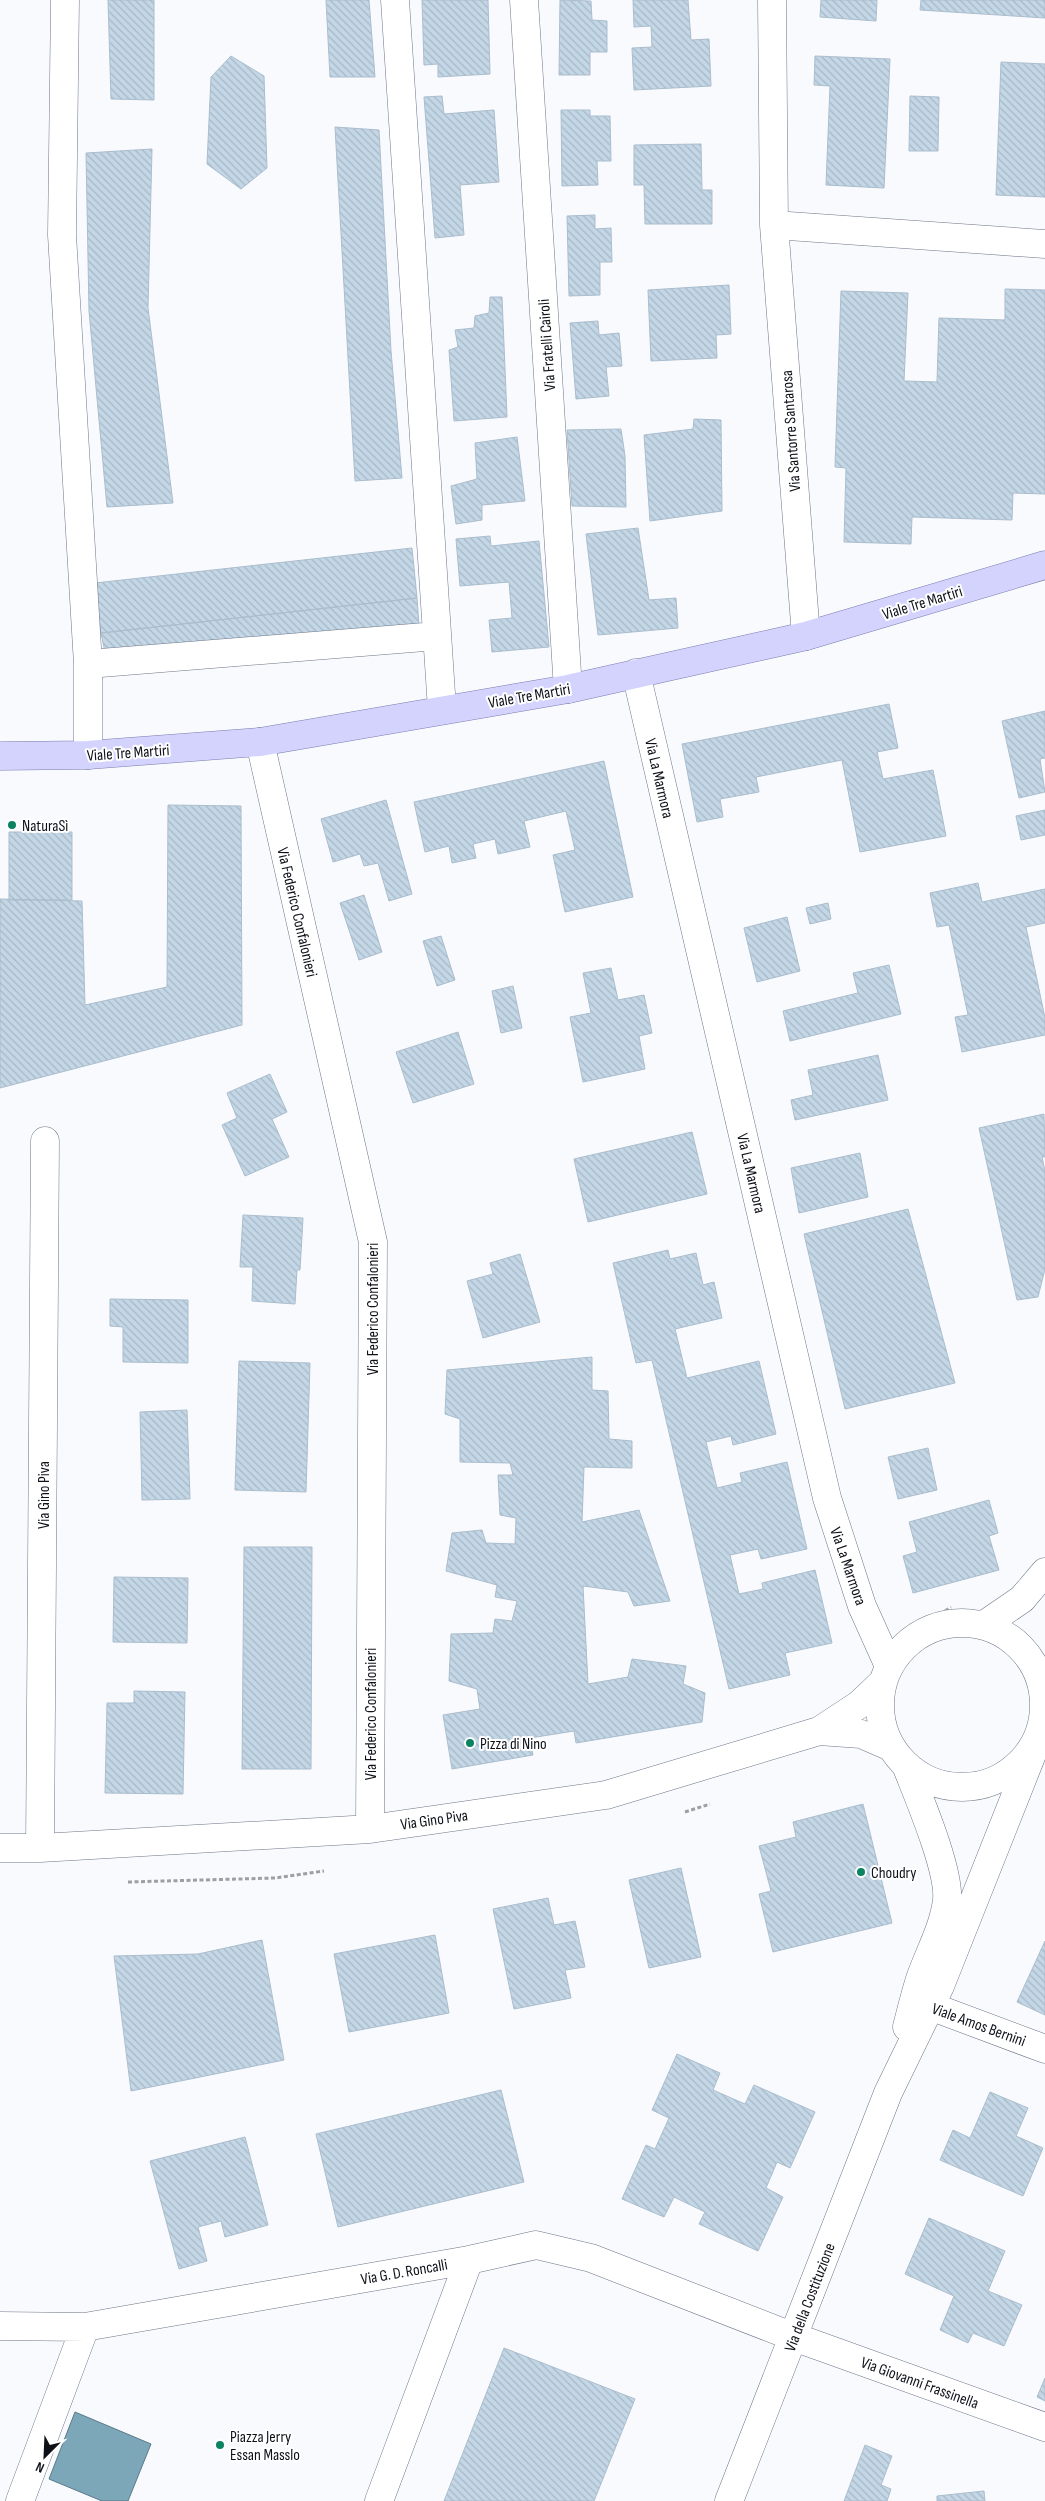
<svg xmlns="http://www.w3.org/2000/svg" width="1045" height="2501" viewBox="0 0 1045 2501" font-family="'Sofia Sans Condensed',sans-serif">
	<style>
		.water { fill: #7ca7b9; stroke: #5b7a89 }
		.building { fill: url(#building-back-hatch); stroke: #abbdcd }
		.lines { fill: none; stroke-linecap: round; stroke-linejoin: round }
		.minor-casing { stroke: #6d7688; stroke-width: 29 }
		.major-casing { stroke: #7b7cae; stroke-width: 29 }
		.path { stroke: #9c9fa4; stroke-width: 3; stroke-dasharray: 4 2.5; stroke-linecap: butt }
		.minor { stroke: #fff; stroke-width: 28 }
		.major { stroke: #d3d3fe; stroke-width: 28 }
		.poi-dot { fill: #0b8261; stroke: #fff; stroke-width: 2 }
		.labels { text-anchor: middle; stroke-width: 4; stroke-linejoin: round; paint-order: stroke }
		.street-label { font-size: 16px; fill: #0e1118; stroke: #fff }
		.poi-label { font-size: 16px; fill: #0e1118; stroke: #fff; text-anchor: start }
	</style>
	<defs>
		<pattern id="building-back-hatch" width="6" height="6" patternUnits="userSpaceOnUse" patternTransform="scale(1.25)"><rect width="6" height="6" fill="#c4d7e7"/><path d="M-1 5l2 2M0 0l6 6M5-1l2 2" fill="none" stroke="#a7b8c5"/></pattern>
	</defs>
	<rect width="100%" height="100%" fill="#f8fafe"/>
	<path class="water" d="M75,2412L151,2444L128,2501H102L49,2479Z"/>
	<path class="building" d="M108,0H154V100L111,99Z
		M326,0H369L375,77H330Z
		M422,0H488L490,74L438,77V64L424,65Z
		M560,0L591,1L592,20L607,21V52H590V75H559Z
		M633,0H688L691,40L709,39L711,86L634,90L632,48L652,47L651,26L634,27Z
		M821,0H877L876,21L820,17Z
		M921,0H1045V18L920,10Z
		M231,56L264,76L267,168L241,189L207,164L211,77Z
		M815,56L890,59L884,188L826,185L830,86L814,85Z
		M1001,62L1045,64V197L996,195Z
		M442,96L444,114L494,110L499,182L460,185L464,235L435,238L424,97Z
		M910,96L939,97L938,151H909Z
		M561,110H590V116H610L611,161H597L598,185L562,186Z
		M335,127L379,130L391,351L402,478L355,481Z
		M701,144L702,190H712V224H645L644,185H634V145Z
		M152,149L148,308L173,503L107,507L89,311L86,153Z
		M595,215V229L611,228L612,262H600V295L569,296L567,216Z
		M729,285L731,334L716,335L717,358L651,361L648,290Z
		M1005,289L1045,290V494L1013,493L1012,520L912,517L911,544L844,542L846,468L835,467L841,291L908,293L904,381L937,382L939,318L1005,320Z
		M490,297H502L507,417L454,421L449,350L458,347L455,330L474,328L475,316L489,313Z
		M598,321L599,335L619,333L622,366L606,367L609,396L576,399L570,323Z
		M694,419L721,420L722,511L650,521L644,435L693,429Z
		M621,429L625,456L626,507L572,506L567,430Z
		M517,437L525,501L482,505V520L456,524L451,486L477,479L475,443Z
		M638,528L649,600L676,598L678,628L598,635L586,534Z
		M490,536L491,546L539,541L549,647L492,652L489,620L512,618L509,582L460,586L456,539Z
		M412,548L417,598L101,633L95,583Z
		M417,598L419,626L106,657L101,633Z
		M889,704L898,748L877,752L883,779L933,770L946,836L860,852L842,760L756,777L759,792L720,799L723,817L697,822L682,744Z
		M1045,711V758L1040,759L1045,792L1019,798L1002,721Z
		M604,761L633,897L565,912L553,855L575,850L566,811L524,821L530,847L498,854L495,839L473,844L476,858L452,863L449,846L425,852L414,802Z
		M386,800L412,894L389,901L378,863L364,866L360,854L333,862L321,819Z
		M168,805L241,806L242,1025L0,1088V899L82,901L85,1005L167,987Z
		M1045,810V835L1021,840L1016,816Z
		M9,832H72V900H9Z
		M978,883L982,902L1045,889V923L1026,927L1045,1018V1035L962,1052L955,1017L968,1015L949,925L937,927L930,893Z
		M364,895L382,952L359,960L340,903Z
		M828,903L831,919L810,924L806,908Z
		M787,917L800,971L757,982L744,928Z
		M441,936L455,980L437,986L423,941Z
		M889,965L901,1014L790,1041L783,1011L858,993L853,973Z
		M611,968L618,1000L644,995L652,1033L639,1036L645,1069L583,1082L570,1017L591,1013L583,973Z
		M513,986L522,1028L501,1033L492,991Z
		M458,1032L474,1084L413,1103L396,1052Z
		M878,1055L888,1100L795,1120L791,1100L813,1095L808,1070Z
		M270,1074L287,1112L272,1119L289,1157L245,1176L222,1125L237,1118L227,1093Z
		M1044,1114L1045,1157H1042L1045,1171V1269L1038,1297L1017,1300L979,1128Z
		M692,1132L707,1194L588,1222L574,1159Z
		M860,1153L868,1197L799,1213L791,1168Z
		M908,1209L955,1383L845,1409L804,1234Z
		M243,1215L303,1218L300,1270H297L295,1304L252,1301L253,1267H240Z
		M668,1250L670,1259L696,1253L703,1285L714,1282L722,1318L675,1329L687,1378L759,1361L776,1434L733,1445L731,1436L706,1442L717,1488L742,1482L740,1473L787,1462L807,1549L761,1559L758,1549L730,1555L739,1594L763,1589L762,1583L815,1570L832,1643L785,1653L790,1675L729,1689L652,1360L636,1363L613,1263Z
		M520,1254L540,1322L483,1338L467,1281L493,1274L490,1263Z
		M110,1299L188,1300V1363L123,1362V1327L110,1326Z
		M592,1357V1390L608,1391L609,1439L632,1441V1468L584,1467L582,1522L639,1510L670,1601L634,1606L628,1592L583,1586L588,1684L628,1677L632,1659L686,1666L683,1684L705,1693L702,1722L576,1743L574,1731L530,1738L533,1755L452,1769L443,1715L480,1709L477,1689L449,1681L451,1634L493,1633L495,1619L512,1621L517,1601L495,1597L497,1585L446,1571L452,1533L482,1530L486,1543L515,1544L516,1518L500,1515L498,1475H513L510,1463L460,1462V1419L445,1414L447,1370Z
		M239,1361L310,1363L306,1492L235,1490Z
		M187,1410L190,1499L142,1500L140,1412Z
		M928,1448L937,1490L898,1499L888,1457Z
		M989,1500L998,1533L989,1536L999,1570L913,1593L903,1556L917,1552L909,1522Z
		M244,1547H312L311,1769H242Z
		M114,1577L188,1578L187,1643L113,1642Z
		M134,1691L185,1692L183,1794L105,1793L107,1703H134Z
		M863,1804L892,1923L773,1952L759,1894L771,1891L759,1846L796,1837L793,1822Z
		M681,1868L701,1957L649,1968L629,1880Z
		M548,1898L554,1925L575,1921L585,1967L565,1970L571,1998L514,2009L493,1909Z
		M435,1935L449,2013L349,2032L334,1954Z
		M262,1940L284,2060L131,2091L114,1956L198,1954Z
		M1045,1941V2015L1017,2002Z
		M677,2054L720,2073L713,2090L745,2104L754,2085L815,2112L790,2168L777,2162L766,2188L783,2197L758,2251L699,2224L705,2212L674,2197L664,2217L622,2199L646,2145L655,2149L669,2118L652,2110Z
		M501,2090L524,2182L338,2227L316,2134Z
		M990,2092L1028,2108L1016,2136L1043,2148L1023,2196L940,2160L953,2130L970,2138Z
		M245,2137L268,2225L225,2237L221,2221L198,2227L207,2261L179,2269L150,2161Z
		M929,2218L1005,2251L988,2291L1022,2305L1004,2346L973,2333L968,2343L940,2330L954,2296L905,2274Z
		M504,2348L635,2399L594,2501H444Z
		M1045,2378V2401L1037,2397Z
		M865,2445L892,2456L881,2485L891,2489L887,2501H844Z
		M984,2491L985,2501H937V2496Z"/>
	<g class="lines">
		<g class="minor-casing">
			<path id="minor" d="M65,0L62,235L88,664V755
				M395,0L442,709
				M524,0L568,689
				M772,0L774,225L806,636
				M774,225L1045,244
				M88,664L437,636
				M636,673L827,1498L862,1606L889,1666
				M260,742L373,1242L370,1829
				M880 1705a82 82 0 1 1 164 0a82 82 0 1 1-164 0Z
				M984,1625L1022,1599L1045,1572
				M819,1731L861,1734L891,1747
				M906,1765C918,1796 950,1870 947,1900C944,1927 929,1953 920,1979C915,1995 911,2011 907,2027
				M0,1848H40L370,1829L606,1795L819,1731L860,1704L882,1683
				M40,1848L45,1141
				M914,2000L1045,2049
				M0,2326L85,2327L469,2260L536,2245L591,2258L794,2337L1045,2427
				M20,2501L85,2327
				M379,2501L469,2260
				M729,2501L888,2093L940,1986L1040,1734"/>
		</g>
		<g class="major-casing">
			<path id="major" d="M0,756L88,755L260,742L568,689L806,636L1045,565"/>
		</g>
		<path class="path" d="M913,1633L951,1607
			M685,1812L710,1804
			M128,1882L275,1878L324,1871"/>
		<use href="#minor" class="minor"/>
		<use href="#major" class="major"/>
	</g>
	<g class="poi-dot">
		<circle cx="12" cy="825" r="5"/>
		<circle cx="470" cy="1743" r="5"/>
		<circle cx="861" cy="1872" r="5"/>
		<circle cx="220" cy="2445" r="5"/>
	</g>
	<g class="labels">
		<g class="street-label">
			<text transform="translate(546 345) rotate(-94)" y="6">Via Fratelli Cairoli</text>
			<text transform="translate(790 431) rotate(-94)" y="6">Via Santorre Santarosa</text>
			<text transform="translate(922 602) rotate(-17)" y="6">Viale Tre Martiri</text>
			<text transform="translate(529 695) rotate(-10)" y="6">Viale Tre Martiri</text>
			<text transform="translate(128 752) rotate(-4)" y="6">Viale Tre Martiri</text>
			<text transform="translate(660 778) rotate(77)" y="6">Via La Marmora</text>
			<text transform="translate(298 912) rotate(77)" y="6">Via Federico Confalonieri</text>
			<text transform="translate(752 1173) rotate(77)" y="6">Via La Marmora</text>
			<text transform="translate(372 1309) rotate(-90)" y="6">Via Federico Confalonieri</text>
			<text transform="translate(43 1495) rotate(-90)" y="6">Via Gino Piva</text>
			<text transform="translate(849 1566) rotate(71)" y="6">Via La Marmora</text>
			<text transform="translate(370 1714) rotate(-90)" y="6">Via Federico Confalonieri</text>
			<text transform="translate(434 1819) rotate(-8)" y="6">Via Gino Piva</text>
			<text transform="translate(979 2024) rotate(20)" y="6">Viale Amos Bernini</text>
			<text transform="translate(404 2271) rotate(-10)" y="6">Via G. D. Roncalli</text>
			<text transform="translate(809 2297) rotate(-69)" y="6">Via della Costituzione</text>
			<text transform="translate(920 2382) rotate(20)" y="6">Via Giovanni Frassinella</text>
		</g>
		<g class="poi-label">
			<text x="22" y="831">NaturaSì</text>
			<text x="480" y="1749">Pizza di Nino</text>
			<text x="871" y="1878">Choudry</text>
			<text x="230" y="2442">Piazza Jerry<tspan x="230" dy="18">Essan Masslo</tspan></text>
		</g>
	</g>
	<g transform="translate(45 2456) rotate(204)" stroke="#ffffff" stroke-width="4" paint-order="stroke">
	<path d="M0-4L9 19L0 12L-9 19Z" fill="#0e1118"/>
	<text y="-8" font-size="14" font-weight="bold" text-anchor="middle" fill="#0e1118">N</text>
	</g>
</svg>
